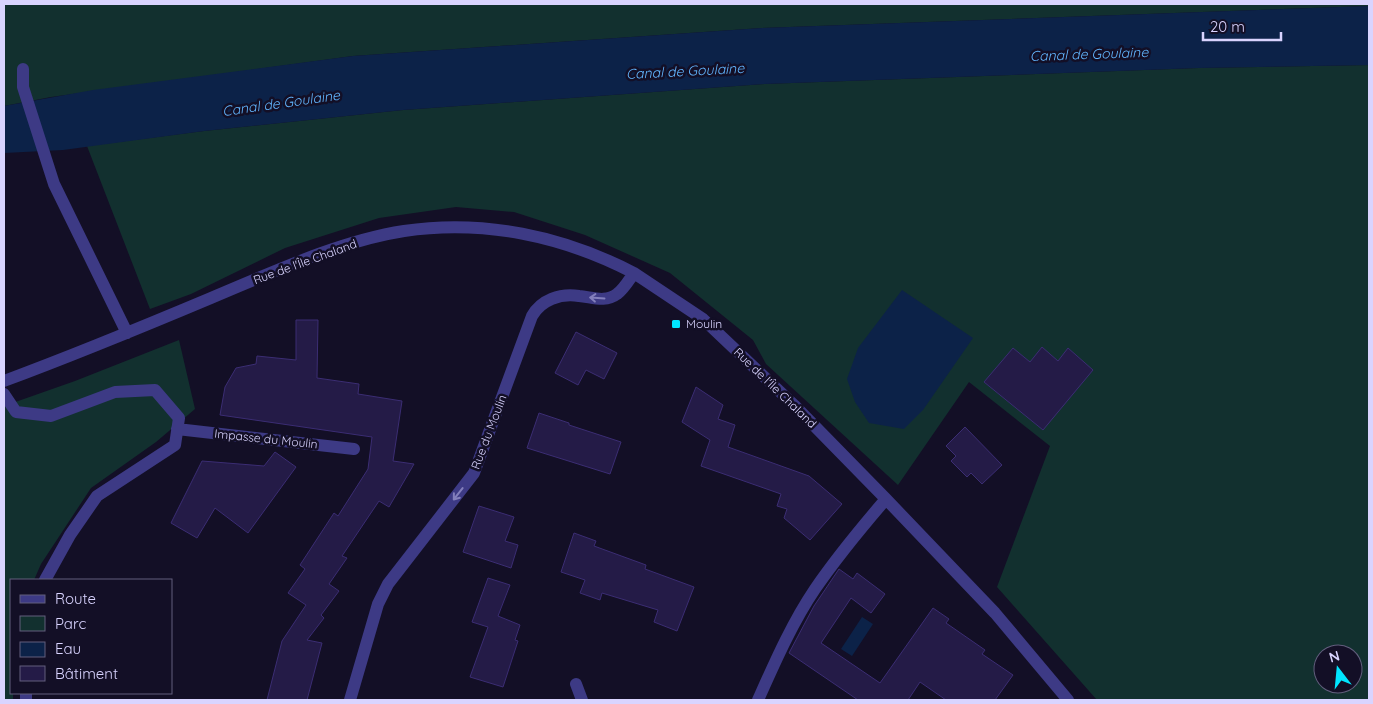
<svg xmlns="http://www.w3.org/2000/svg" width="1373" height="704" viewBox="0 0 1373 704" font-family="Quicksand,sans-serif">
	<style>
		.green { fill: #12302f; fill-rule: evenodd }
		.water { fill: #0c2248 }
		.building { fill: #241b47; stroke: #3b2d73 }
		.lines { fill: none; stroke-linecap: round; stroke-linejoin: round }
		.minor { stroke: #3d3a85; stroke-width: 12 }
		.oneway { stroke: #837fbc }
		.poi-dot { fill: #00e5ff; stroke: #130f26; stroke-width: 2 }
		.labels { text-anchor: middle; stroke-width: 5; stroke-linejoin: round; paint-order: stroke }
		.street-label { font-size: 12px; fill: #d9d4ff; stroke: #130f26 }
		.poi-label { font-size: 12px; fill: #d9d4ff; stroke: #130f26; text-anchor: start }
		.water-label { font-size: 14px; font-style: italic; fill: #62b6ff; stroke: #130f26 }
	</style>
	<rect width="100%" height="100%" fill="#130f26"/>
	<path class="green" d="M4,4H1369V6L762,28L353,56L51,97L4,106Z
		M1369,65V700H1097L997,587L1050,446L969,382L898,485L766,364L753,340L670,273L585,235L514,212L456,207L379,218L285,248L191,294L150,309L87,146L204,131L403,110L764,84L1198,68ZM1323,654H1353V684H1323Z
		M179,340L195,409L156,442L91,488L41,564L34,580H11V693H13V700H4V406L75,381Z"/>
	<path class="water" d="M1369,6V65L1198,68L764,84L403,110L204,131L63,150L4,153V106L93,90L353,56L762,28Z
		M902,290L973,338L923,410L904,429L869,423L855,402L847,379L858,348Z
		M862,617L873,624L852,656L841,649Z"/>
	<path class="building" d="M296,320H318L317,378L359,384L358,394L402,401L393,461L414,464L389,507L379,501L342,556L347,558L329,584L339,591L321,615L324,618L307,640L322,643L307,700H267L282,641L306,605L288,593L305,569L300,565L334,513L338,516L368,469L372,437L220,415L225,387L236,368L256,364L257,356L296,360Z
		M576,332L617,353L604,379L586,370L578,385L555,373Z
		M1042,347L1058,361L1068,348L1093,370L1043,430L984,382L1013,348L1030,362Z
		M696,387L723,405L718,419L735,425L728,447L809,476L842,504L810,540L784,518L787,509L777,506L781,494L701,466L710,440L682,422Z
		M539,413L569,423V425L621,442L610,474L527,448Z
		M965,427L1002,465L982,484L971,473L967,477L951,461L956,456L946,446Z
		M275,452L296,467L248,533L215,508L197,538L171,523L202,461L264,466Z
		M479,506L514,517L505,541L518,545L511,568L463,552Z
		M574,533L596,541L594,546L646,565L645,569L694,587L677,631L654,622L658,610L602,593L600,600L580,593L585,580L561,572Z
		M839,569L853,579L857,573L885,594L871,613L851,598L821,643L880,683L933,608L949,619L946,623L985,650L982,654L1013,675L995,700H946L920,682L908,700H858L789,653L814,606Z
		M488,578L510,585L498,616L520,625L515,640L518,641L503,687L470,677L488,627L472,622Z"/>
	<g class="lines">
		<path class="minor" d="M23,69V87L54,184L127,333
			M4,381C74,355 142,327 211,298C271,273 339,241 404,231C483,219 563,236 634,273L703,319L794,405L886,499L995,613L1068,700
			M4,394L16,412L51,416L115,392L155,390L179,418L175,445L97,496L70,535L45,580
			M177,429L354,449
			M576,684L582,700
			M26,700V693
			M350,700L378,604L388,584L474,473L532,316C541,300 560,293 579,296C592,297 605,303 617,294C624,289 629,280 634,273
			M758,700C775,662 792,623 815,589C837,557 861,528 886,499"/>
	</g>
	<defs><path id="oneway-shaft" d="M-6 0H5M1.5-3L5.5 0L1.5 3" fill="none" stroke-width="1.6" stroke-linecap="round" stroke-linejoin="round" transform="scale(1.25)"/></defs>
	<g class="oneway">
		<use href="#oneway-shaft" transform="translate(597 298) rotate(-176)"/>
		<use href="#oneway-shaft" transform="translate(458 494) rotate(128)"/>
	</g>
	<rect class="poi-dot" x="671" y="319" width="10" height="10" rx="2.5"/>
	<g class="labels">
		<g class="street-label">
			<text transform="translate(305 262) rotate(-20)" y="4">Rue de l'Île Chaland</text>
			<text transform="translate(775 388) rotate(44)" y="4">Rue de l'Île Chaland</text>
			<text transform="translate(489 432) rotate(-69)" y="4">Rue du Moulin</text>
			<text transform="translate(266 439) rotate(6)" y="4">Impasse du Moulin</text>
		</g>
		<g class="poi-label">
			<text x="686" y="328">Moulin</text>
		</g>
		<g class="water-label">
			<text transform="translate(1089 54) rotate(-2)" y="5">Canal de Goulaine</text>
			<text transform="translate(685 71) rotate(-3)" y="5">Canal de Goulaine</text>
			<text transform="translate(281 103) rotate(-8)" y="5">Canal de Goulaine</text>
		</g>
	</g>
	<rect width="1373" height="704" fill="none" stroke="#d9d4ff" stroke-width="10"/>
	<rect x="10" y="579" width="162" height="115" fill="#130f26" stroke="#625e7d"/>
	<rect x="20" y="595" width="25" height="8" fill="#3d3a85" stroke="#625e7d"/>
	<text x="55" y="604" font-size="15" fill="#d9d4ff">Route</text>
	<rect x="20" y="616" width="25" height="15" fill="#12302f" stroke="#625e7d"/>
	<text x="55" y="629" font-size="15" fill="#d9d4ff">Parc</text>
	<rect x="20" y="642" width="25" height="15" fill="#0c2248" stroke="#625e7d"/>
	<text x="55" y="654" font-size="15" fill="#d9d4ff">Eau</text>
	<rect x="20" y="666" width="25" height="15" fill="#241b47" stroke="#625e7d"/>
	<text x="55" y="679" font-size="15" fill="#d9d4ff">Bâtiment</text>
	<g transform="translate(1338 669) rotate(344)"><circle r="24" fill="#130f26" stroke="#625e7d"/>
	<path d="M0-4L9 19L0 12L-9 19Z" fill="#00e5ff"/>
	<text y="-8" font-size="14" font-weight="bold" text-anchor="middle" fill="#d9d4ff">N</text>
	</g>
	<path d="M1203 32v8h78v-8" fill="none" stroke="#d9d4ff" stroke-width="2.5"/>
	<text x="1210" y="32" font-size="15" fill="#d9d4ff" stroke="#130f26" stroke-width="4" paint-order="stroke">20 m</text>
</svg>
